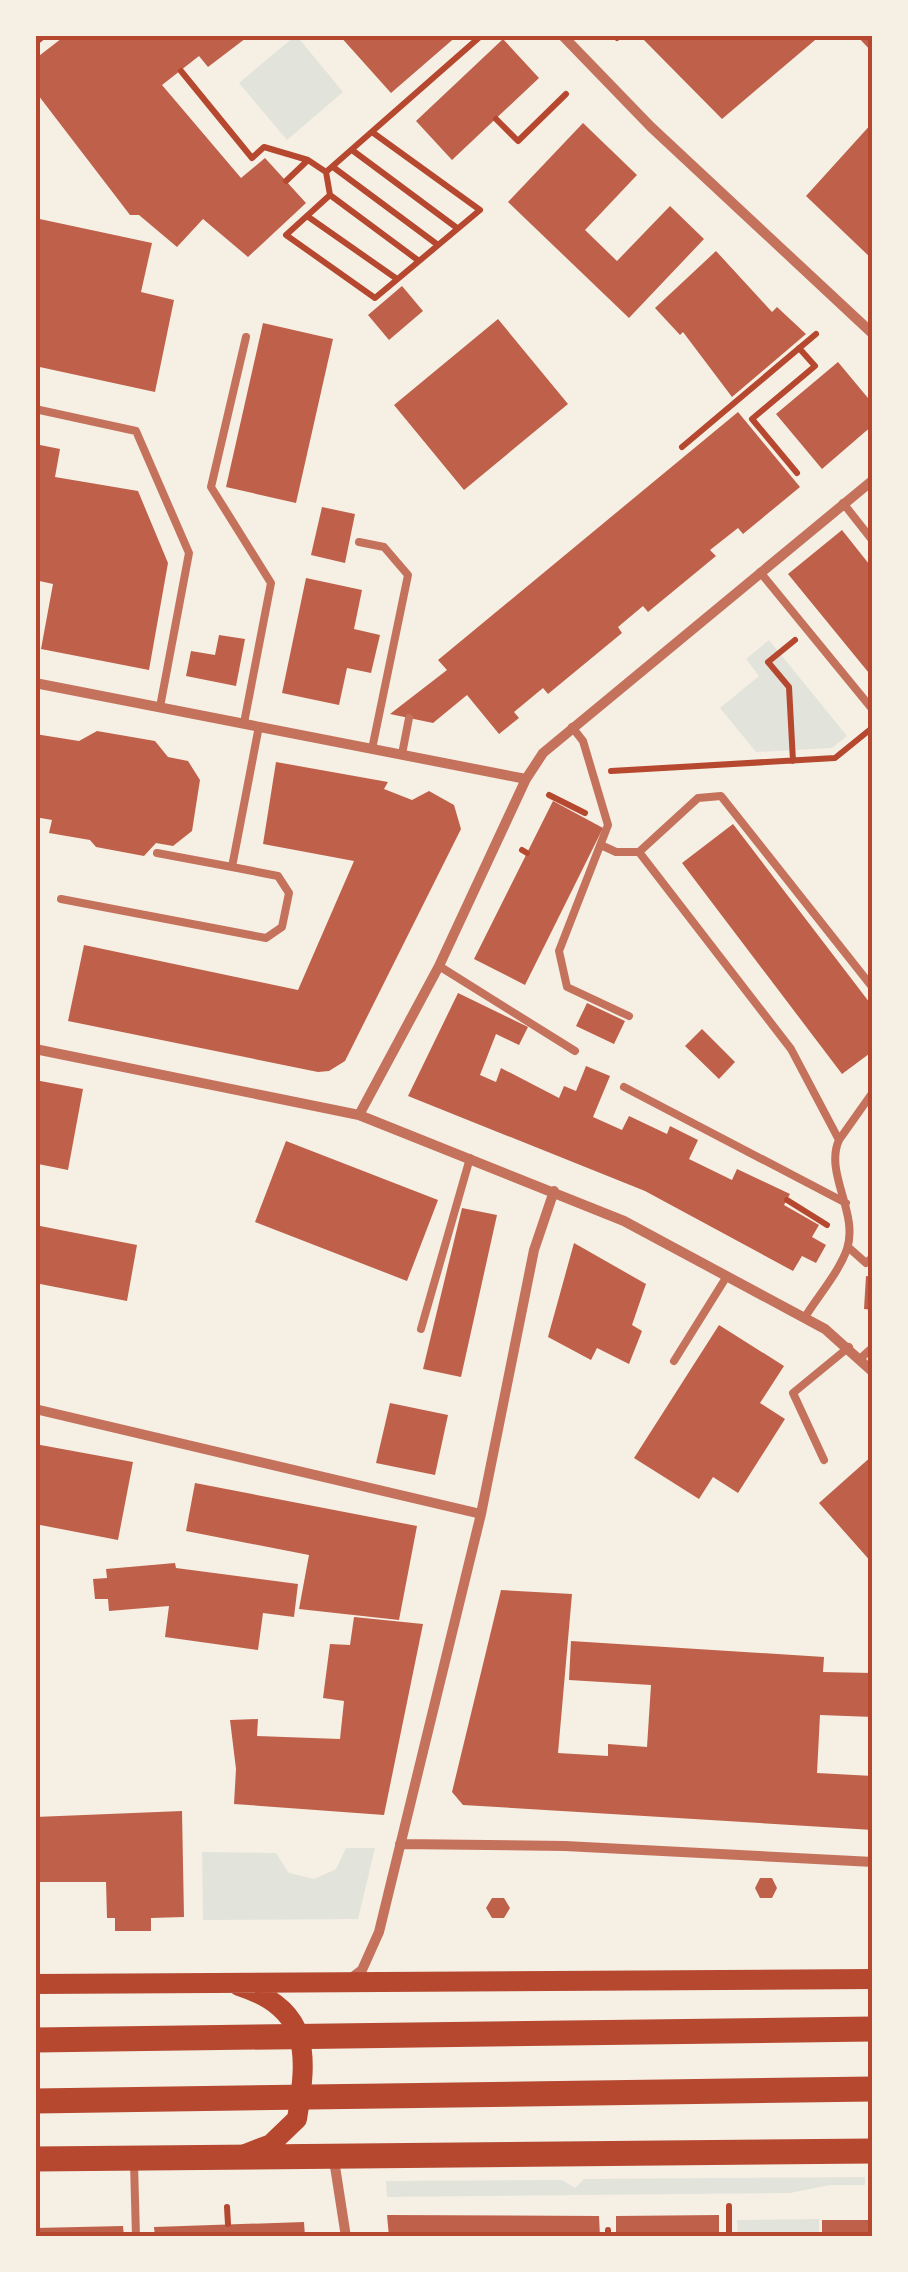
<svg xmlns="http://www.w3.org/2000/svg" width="908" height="2272" viewBox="0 0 908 2272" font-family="'Sofia Sans Condensed',sans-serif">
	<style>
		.green { fill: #e2e4dc }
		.building { fill: #bf614a }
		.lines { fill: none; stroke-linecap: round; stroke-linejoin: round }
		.path { stroke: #b5482f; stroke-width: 6 }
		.service { stroke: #c5725c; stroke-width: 8 }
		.minor { stroke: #c5725c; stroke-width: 10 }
		.secondary { stroke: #b5482f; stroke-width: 20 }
		.primary { stroke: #b5482f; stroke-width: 25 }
		.neatline { fill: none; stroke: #b5482f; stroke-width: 4 }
	</style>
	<rect width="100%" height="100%" fill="#f6efe4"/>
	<path class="green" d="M296,35L343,92L287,140L239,83Z
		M769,640L847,736L832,748L756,752L720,708L759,676L746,659Z
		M346,1848H375L358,1919L203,1920L202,1852L276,1853L289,1873L314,1879L336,1869Z
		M865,2177V2185H830L790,2193L387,2197L386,2181L562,2180L575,2188L584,2179Z
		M819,2219V2237H738L737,2220Z"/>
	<path class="building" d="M66,35H250L208,67L199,56L162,85L241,178L265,158L306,203L248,257L203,219L177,247L139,215H130L35,91V59Z
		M339,35H458L391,93Z
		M639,35H821L722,119Z
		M856,35H873V53Z
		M503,39L539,78L452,160L416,121Z
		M873,122V260L806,196Z
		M583,123L637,175L585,230L617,261L670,206L704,239L629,318L508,202Z
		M35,218L152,243L141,292L174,300L155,392L35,366Z
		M716,251L772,312L777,307L806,334L732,397L683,332L680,335L655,308Z
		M402,286L423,311L389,340L368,315Z
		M498,319L568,404L464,490L394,405Z
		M263,323L333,339L296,503L226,487Z
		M838,362L873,404V425L822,469L776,414Z
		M738,412L800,487L743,534L738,528L710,550L716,556L648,612L643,606L618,627L622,633L548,694L543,688L514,712L519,718L499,734L467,695L433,723L390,714L447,670L438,660Z
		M35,444L60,449L55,477L138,491L168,563L149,670L41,649L53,584L35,580Z
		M322,507L355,514L345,563L311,555Z
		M842,530L873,569V678L788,574Z
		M306,578L362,590L354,629L380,635L371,673L347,668L339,705L282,693Z
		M219,635L245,639L236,686L186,676L191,651L215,655Z
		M97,731L155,741L168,757L188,761L200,780L192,831L173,846L156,843L144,856L96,847L90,840L49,833L52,820L35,817V734L79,741Z
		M276,762L388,782L384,789L412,800L429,791L454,805L461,829L345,1061L329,1071L318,1072L68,1021L84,945L298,990L354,861L263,844Z
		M553,801L603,828L525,985L474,959Z
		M733,824L873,1007V1051L842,1074L682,863Z
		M458,993L528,1027L519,1045L496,1034L480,1075L496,1082L501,1068L559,1098L564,1086L576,1091L586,1066L610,1076L593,1117L622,1130L629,1116L667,1134L670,1126L698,1140L689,1159L732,1180L737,1169L790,1194L784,1205L819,1225L812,1237L826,1245L816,1263L802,1256L793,1271L645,1191L408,1096Z
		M587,1003L625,1021L614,1044L576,1026Z
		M702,1029L735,1062L719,1079L685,1046Z
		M35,1080L83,1089L68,1170L38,1164L35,1172Z
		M286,1141L438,1200L407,1281L255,1222Z
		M462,1208L497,1215L461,1377L423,1369Z
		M35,1225L137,1245L127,1301L35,1283Z
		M574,1243L646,1284L632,1325L642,1331L629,1364L597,1348L591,1360L548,1337Z
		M866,1276L873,1277V1310L864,1309Z
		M719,1325L784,1366L760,1403L785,1419L738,1493L713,1477L699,1499L634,1458Z
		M390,1403L448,1415L435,1475L376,1463Z
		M35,1444L133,1462L118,1540L35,1524Z
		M873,1455V1564L819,1503Z
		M195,1483L417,1526L399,1620L299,1609L309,1555L186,1531Z
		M175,1563L176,1568L298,1584L294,1617L263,1613L258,1650L165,1637L169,1606L109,1611L108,1599H95L93,1579L107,1578L106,1569Z
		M501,1590L572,1594L558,1753L608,1756V1744L647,1747L651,1685L569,1680L571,1641L824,1657L823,1672L873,1673V1717L820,1715L817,1773L873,1776V1830L463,1805L452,1792Z
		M354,1617L423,1624L384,1815L234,1804L236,1769L230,1720L258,1719L257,1736L340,1739L344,1701L323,1698L330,1644L350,1645Z
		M182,1811L184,1917L151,1918V1931H115V1918H107L106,1882H35V1817Z
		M760,1878H772L777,1888L772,1898H760L755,1888Z
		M492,1898H504L510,1908L504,1918H492L486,1908Z
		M387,2215L599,2216L600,2237H389Z
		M719,2215V2237H616V2216Z
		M822,2220H873V2237H822Z
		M304,2222L305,2237H155L154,2227Z
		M123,2226L124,2237H35V2228Z"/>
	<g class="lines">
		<path class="path" d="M617,38L620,35
			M35,43L45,35
			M181,71L252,158L264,147L308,160L326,172L482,35
			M496,119L518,141L566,94
			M352,150L457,228
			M333,167L438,245
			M326,172L330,195L286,235L375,298L480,210L372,132
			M286,181L307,161
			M330,195L419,261
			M307,216L397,279
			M682,447L816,334
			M797,473L752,419L815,366L799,348
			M793,761L789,687L768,662L795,640
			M611,771L835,758L872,728
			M549,795L585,813
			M522,850L527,853
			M787,1200L827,1225
			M729,2206V2237
			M227,2207L228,2224
			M608,2230V2237"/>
		<path class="service" d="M35,409L136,431L189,553L160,707
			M843,503L873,541
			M359,542L384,547L408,575L372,749
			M760,572L873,710
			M244,723L271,583L211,487L246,337
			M572,727L583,741L608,825L559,951L567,987L629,1016
			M402,754L409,718
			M603,846L616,852H639L698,798L721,796L873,988
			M639,852L791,1049L839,1140L873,1092
			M157,853L232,867
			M61,899L266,938L282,927L289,893L278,876L232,867L259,726
			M439,966L575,1051
			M624,1087L846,1203
			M848,1247L866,1263L873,1257
			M805,1317C818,1296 839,1272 847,1249C859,1213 824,1173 839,1140
			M421,1329L470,1158
			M861,1358L873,1347
			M674,1361L727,1276
			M824,1460L793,1393L849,1347
			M134,2163L136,2237"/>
		<path class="minor" d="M562,35L651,127L873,334
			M35,683L526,779
			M35,1049L359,1115L624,1221L825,1329L873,1372
			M359,1115L439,966L526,779L543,753L873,480
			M35,1409L481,1514
			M400,1844L565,1846L873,1862
			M350,1979L362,1970L379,1932L481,1514L534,1250L554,1191
			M334,2160L346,2237"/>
		<path class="secondary" d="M35,1984L873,1979
			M239,1986C310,2009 308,2052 297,2119L271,2144L245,2154"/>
		<path class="primary" d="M35,2040L873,2029
			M35,2101L873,2089
			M35,2159L873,2151"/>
	</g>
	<rect width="908" height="2272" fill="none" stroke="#f6efe4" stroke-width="75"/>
	<rect x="38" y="38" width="832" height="2196" class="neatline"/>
</svg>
